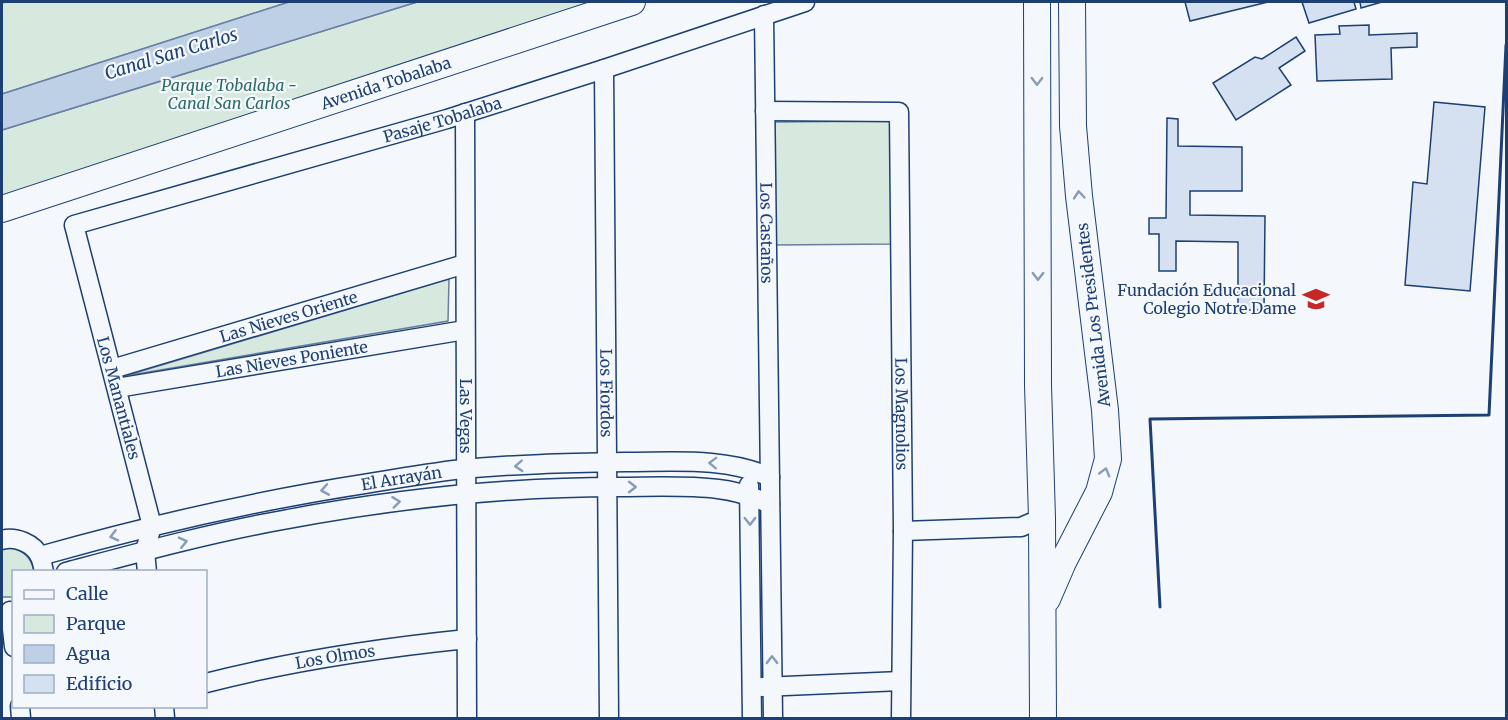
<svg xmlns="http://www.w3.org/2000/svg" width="1508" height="720" viewBox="0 0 1508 720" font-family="Merriweather,serif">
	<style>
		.green { fill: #d7e8df; stroke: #687fa3; stroke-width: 1.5 }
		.water { fill: #bed0e5; stroke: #687fa3; stroke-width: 1.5 }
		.building { fill: #d5e0f0; stroke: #1d3f73; stroke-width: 1.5 }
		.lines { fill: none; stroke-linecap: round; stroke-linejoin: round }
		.street-casing { stroke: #1d3f73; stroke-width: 21 }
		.secondary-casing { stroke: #1d3f73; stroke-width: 28 }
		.street { stroke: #f4f7fb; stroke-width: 18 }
		.secondary { stroke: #f4f7fb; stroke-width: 26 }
		.wall { stroke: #1d3f73; stroke-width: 3 }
		.oneway { stroke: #889bb7 }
		.labels { text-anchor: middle; stroke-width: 4.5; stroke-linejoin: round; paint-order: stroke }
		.street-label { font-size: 16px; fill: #1d3f73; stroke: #f4f7fb }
		.park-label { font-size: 16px; font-style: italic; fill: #2c6c60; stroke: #f4f7fb }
		.poi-label { font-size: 16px; fill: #1d3f73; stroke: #f4f7fb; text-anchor: end }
		.water-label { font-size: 18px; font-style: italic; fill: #1d3f73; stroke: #f4f7fb }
	</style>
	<rect width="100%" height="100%" fill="#f4f7fb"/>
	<path class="green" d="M6,2H289L2,94V3Z
		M417,2H612L2,198V130Z
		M893,121L894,244L774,245L773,122Z
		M449,279L448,321L125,376Z
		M9,547C23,550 31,557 34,571L14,572L13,597H2V548Z"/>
	<path class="water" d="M289,2H417L2,130V94Z"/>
	<path class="building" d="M1185,2H1268L1190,21Z
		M1302,2H1354L1356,9L1309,23Z
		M1360,2H1382L1361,8Z
		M1369,25V35L1417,33V47L1391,48L1392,79L1317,81L1315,35L1340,34L1339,26Z
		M1296,37L1305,51L1279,68L1291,85L1236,120L1213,83L1255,57L1262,59Z
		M1434,102L1485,107L1470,291L1405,285L1413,182L1427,184Z
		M1167,118L1178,119V146L1242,147V191H1190V215L1265,216L1264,310H1238V242L1176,241V271H1159V234H1149V218H1166Z"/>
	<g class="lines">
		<g class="street-casing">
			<g id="street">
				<path id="s1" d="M764,15L773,718"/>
				<path id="s2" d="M604,69L609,718"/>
				<path id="s3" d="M765,111L899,112L903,531L901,718"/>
				<path id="s4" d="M465,113L467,718"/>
				<path id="s5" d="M112,369L465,264"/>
				<path id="s6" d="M117,388L465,330"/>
				<path d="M749,485L752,718"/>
				<path d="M903,531L1021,527L1042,518"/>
				<path d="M2,540C15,536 34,543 40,557C42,561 43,567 44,572"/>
				<path id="s7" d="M40,556C147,526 254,501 364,484C394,479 424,474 454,470C511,464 569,463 626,462C674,462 725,457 770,477"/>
				<path d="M66,572C137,553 210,533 283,520C393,499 506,487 618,487C651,487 685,485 718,489C736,491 754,497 770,504"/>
				<path id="s8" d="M147,572L145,551L152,526L74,225L447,119L604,69L805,2"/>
				<path d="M10,611L14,647"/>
				<path id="s9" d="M206,683C291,661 379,648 467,639"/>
				<path d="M762,687L901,681"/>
				<path d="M20,706L21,718"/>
				<path d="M164,706L165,718"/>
			</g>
		</g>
		<g class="secondary-casing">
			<g id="secondary">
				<path d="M1037,2L1038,385L1042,518L1043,718"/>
				<path id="s10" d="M2,209L632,2"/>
				<path d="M1047,599L1063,562L1099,492L1108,459L1105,410L1079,196L1073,126L1072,2"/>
			</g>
		</g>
		<use href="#street" class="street"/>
		<use href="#secondary" class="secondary"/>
		<path class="wall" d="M1160,607L1150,419L1489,415L1506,45"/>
	</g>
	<defs><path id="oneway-chevron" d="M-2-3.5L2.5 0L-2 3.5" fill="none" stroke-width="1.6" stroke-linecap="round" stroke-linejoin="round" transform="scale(1.5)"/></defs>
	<g class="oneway">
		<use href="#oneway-chevron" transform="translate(1037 81) rotate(90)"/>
		<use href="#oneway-chevron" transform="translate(1079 195) rotate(-95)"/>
		<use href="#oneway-chevron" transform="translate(1038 276) rotate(90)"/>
		<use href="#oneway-chevron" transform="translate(713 463) rotate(-178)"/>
		<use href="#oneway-chevron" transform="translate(519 466) rotate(177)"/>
		<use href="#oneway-chevron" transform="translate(1105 472) rotate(-74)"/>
		<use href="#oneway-chevron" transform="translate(632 487)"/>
		<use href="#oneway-chevron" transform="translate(325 490) rotate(170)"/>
		<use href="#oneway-chevron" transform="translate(396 502) rotate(-7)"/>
		<use href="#oneway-chevron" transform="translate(750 521) rotate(89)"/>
		<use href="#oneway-chevron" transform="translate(114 536) rotate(166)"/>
		<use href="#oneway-chevron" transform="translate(183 542) rotate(-13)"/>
		<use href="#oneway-chevron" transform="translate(772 660) rotate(-91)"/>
	</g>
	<defs>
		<g id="school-bare" transform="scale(2.07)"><path d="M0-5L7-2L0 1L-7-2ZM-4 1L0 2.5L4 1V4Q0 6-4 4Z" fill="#c62828" stroke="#f4f7fb" stroke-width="2.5" paint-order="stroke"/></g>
	</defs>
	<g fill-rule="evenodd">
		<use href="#school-bare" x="1316" y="299"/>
	</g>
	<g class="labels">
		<g class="street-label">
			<text dy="6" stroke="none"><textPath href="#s10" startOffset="404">Avenida Tobalaba</textPath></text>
			<text dy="6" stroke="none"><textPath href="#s8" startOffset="741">Pasaje Tobalaba</textPath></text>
			<text dy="6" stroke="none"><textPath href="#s1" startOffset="218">Los Castaños</textPath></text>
			<text transform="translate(1093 315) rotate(-97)" y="6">Avenida Los Presidentes</text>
			<text dy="6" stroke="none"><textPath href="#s5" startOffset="184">Las Nieves Oriente</textPath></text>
			<text dy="6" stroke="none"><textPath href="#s6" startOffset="177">Las Nieves Poniente</textPath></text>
			<text dy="6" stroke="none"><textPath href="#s2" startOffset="324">Los Fiordos</textPath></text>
			<text transform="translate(119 398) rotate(75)" y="6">Los Manantiales</text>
			<text dy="6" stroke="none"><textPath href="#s3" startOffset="436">Los Magnolios</textPath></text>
			<text dy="6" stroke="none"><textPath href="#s4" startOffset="303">Las Vegas</textPath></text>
			<text dy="6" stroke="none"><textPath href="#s7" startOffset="370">El Arrayán</textPath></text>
			<text dy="6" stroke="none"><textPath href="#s9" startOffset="132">Los Olmos</textPath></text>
		</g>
		<g class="park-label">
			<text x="229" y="91">Parque Tobalaba -<tspan x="229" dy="18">Canal San Carlos</tspan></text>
		</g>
		<g class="poi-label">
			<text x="1296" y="296">Fundación Educacional<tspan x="1296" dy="18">Colegio Notre Dame</tspan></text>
		</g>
		<g class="water-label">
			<text transform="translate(171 54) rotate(-17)" y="6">Canal San Carlos</text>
		</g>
	</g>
	<rect width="1508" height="720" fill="none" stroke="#1d3f73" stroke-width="6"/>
	<rect x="12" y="570" width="195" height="138" fill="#f4f7fb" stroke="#9eadc5" stroke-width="1.5"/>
	<rect x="24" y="590" width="30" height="9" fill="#f4f7fb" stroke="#9eadc5" stroke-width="1.5"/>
	<text x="66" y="600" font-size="18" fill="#1d3f73">Calle</text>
	<rect x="24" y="615" width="30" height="18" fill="#d7e8df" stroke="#9eadc5" stroke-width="1.5"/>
	<text x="66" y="630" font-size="18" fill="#1d3f73">Parque</text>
	<rect x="24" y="645" width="30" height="18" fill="#bed0e5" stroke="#9eadc5" stroke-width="1.5"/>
	<text x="66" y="660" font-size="18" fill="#1d3f73">Agua</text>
	<rect x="24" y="675" width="30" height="18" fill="#d5e0f0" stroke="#9eadc5" stroke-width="1.5"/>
	<text x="66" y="690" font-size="18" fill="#1d3f73">Edificio</text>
</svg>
